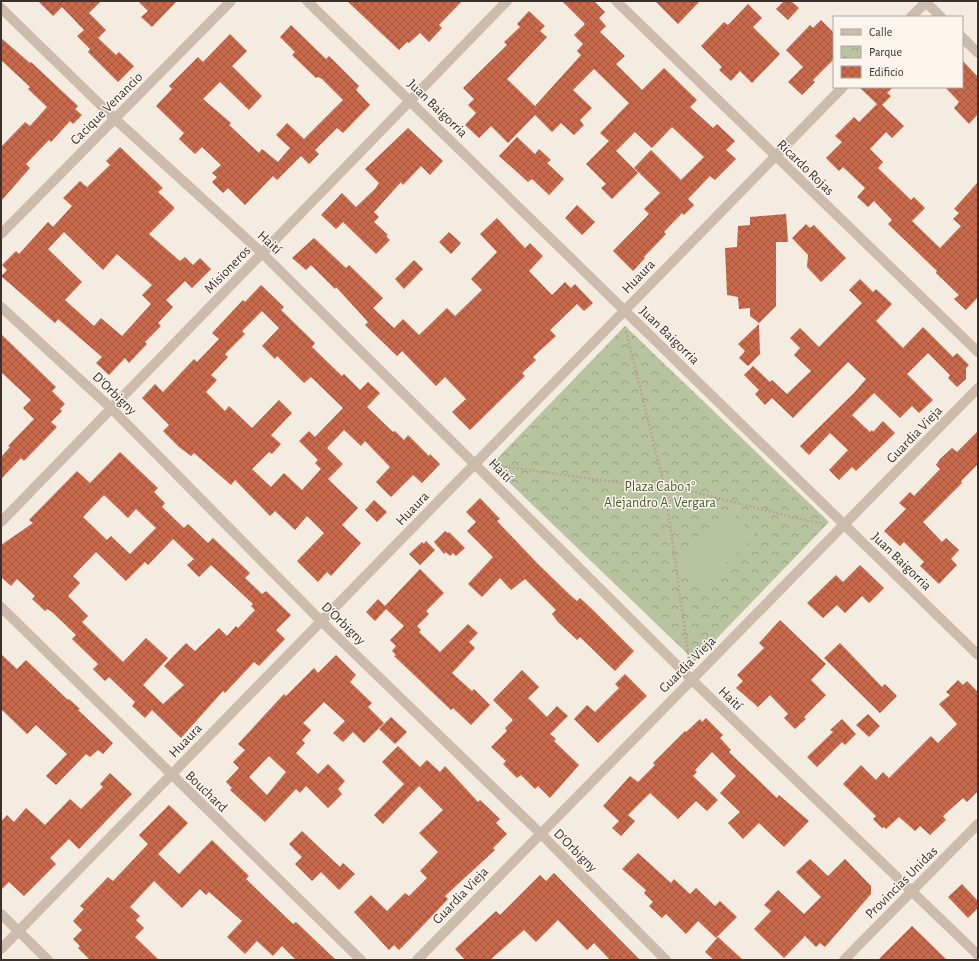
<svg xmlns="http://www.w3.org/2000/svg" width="979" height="961" viewBox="0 0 979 961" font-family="'Alegreya Sans',sans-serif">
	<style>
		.park { fill: url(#park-crowns) }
		.pitch { fill: #b8c4a0 }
		.building { fill: url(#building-cross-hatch); fill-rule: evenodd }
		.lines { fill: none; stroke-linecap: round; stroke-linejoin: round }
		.path { stroke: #b9a596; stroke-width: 2.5; stroke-dasharray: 2 2; stroke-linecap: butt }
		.street { stroke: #cdbbac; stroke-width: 10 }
		.labels { text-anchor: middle; stroke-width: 3; stroke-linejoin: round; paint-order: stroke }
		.street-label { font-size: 14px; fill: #3b302b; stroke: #fbf5ee }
		.park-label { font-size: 14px; fill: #4a5a2e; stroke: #fbf5ee }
	</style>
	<defs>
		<pattern id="park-crowns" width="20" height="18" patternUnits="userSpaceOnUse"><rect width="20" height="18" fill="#b8c4a0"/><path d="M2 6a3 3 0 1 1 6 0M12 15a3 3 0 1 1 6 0" fill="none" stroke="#97a083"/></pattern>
		<pattern id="building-cross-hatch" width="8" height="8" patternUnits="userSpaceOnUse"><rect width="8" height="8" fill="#c8694b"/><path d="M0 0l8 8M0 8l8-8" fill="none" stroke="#a4573f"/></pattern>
	</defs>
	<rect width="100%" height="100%" fill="#f4ebe1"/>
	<path class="park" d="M625,326L829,522L695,661L491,465Z"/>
	<path class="pitch" d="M728,509L755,535L704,585L676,558Z"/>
	<path class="building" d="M38,1H101L89,13L106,30L98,38L116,55L119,52L134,66L118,82L88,52L90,49L77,36L84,30L62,7L53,16Z
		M138,1H177L152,27L141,17L148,11Z
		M347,1H462L439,25L442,28L429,42L420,33L409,43L407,42L399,50Z
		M562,1H594L605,12L599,18L606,26L600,32L625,56L616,64L642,90L664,68L697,100L690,107L713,128L717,124L735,141L726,150L736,159L715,180L710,176L688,199L694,205L684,215L682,213L664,232L666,234L644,257L645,258L633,271L613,251L649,214L644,209L660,193L634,168L651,150L681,180L704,157L672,127L652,148L635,132L616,151L638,173L612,199L601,188L606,184L586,164L609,141L600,133L629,103L594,69L573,90L592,108L580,120L584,125L574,135L561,123L552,132L535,115L508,143L491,126L479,138L465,125L476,113L468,105L474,99L463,88L507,45L504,42L520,27L517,24L529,11L545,26L540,31L547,37L507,79L535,106L581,55L577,51L583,44L574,35L585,24Z
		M655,1H700L678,24Z
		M784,1H791L799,8L788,20L776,9Z
		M748,4L762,18L753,27L780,54L752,83L740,71L731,81L719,70L722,67L701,46L724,22L728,25Z
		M821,20L834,33V59L813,80L815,82L802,95L788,82L803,67L786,50L810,25L813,28Z
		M291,25L326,59L329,56L359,86L356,90L370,105L343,133L337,128L315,150L319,154L309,164L301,156L277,180L273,176L245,205L228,188L223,193L212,182L217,177L212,173L221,165L202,147L195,154L179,139L184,133L156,106L172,89L169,86L198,57L203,62L230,34L247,51L232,66L262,96L249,110L220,82L203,99L231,123L229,125L259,153L262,149L278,162L290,148L276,135L287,123L304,139L343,100L322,79L318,77L316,78L292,55L295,52L280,37Z
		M1,38L30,63L31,62L78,106L75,109L82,115L73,124L70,121L51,142L49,140L26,164L30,168L1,201V147L25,122L30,126L47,107L28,89L30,87L1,60Z
		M962,60L978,77V114L969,124L954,108L959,102L945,87H962Z
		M859,87H893L887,93L891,96L882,105L904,126L892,138L886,132L870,149L883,162L878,168L911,200L914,197L925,208L912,221L940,248L961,226L953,219L959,213L954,209L978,182V297L966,310L954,299L959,295L936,273L937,271L888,224L892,220L874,201L868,207L857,197L865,188L843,167L839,171L826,158L842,142L835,136L854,117L859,122L877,104Z
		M408,128L443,161L430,175L421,166L403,185L401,182L374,212L379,217L374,222L388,235L386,236L390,240L376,254L343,222L336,229L321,215L342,193L356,207L375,189L379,183L365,169Z
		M517,137L535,154L539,149L551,160L547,163L564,179L549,195L532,179L528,182L499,156Z
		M120,147L163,188L158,192L174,207V209L149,234L180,261L185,257L193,265L200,258L211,269L192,288L185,281L166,300L173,307L158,323L161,326L145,342L147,344L129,363L125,358L109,375L96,363L102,357L58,319L55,323L1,276L7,270L2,265L16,251L19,254L48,222L53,227L72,206L63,198L80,181L87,187L110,165L106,161ZM64,232L103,270L117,254L152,285L142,295L151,304L122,336L101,318L94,326L65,300L82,282L48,249Z
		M577,205L595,222L582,235L565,218Z
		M786,214L788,242H776V306L759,323L750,316V308L739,309L738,297L727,295L725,248L737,247L738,226L750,225V217Z
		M497,218L525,248L530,243L543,256L529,271L552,295L565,282L571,288L575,284L593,303L584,311L577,304L550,330L556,336L533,357L536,360L522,373L525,376L470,430L452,412L466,399L445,377L436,386L402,351L397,356L365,325L368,322L336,287L335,289L311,265L306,270L292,258L314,238L346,268L349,265L383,298L373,308L394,328L403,319L419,335L447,308L455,316L482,290L471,279L497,252L480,234Z
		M806,224L810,228L814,225L846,258L821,282L807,267L808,255L792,238Z
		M449,232L461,243L451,254L439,242Z
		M414,260L423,269L404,289L395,279Z
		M860,279L873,292L876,289L892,304L876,321L903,348L923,327L953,357L957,353L969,365L966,368V379L957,387L948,378L950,375L928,353L907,374L933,400L919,413L912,406L900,418L874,393L852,415L870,432L872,430L873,432L883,421L895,433L856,471L852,467L839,480L829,470L848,450L830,433L809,455L800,446L854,393L866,379L848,362L793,418L772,398L765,405L755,394L759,390L744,375L753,366L770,382L772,380L787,394L811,371L794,355L800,348L790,338L800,328L819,347L862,303L849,290Z
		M261,285L284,307L281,310L315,343L312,347L342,376L344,374L360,390L368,382L380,393L367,407L393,432L395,431L404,440L408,435L429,456L430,454L440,464L422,483L413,475L391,497L376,482L390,467L365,441L361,446L344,430L327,448L343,464L328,479L358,508L342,525L361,543L331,576L327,572L318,582L297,561L324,533L307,516L295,530L275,511L270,516L235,480L231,485L194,453L191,456L179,447L163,431L169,425L142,398L155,384L163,392L194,359L197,362L219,339L212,333L243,300L245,302ZM262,311L279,328L262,346L275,359L277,356L304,383L311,377L343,408L315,437L309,431L299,441L318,460L315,463L321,469L302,490L284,473L271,487L252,469L269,452L272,454L281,444L271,435L292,413L279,400L252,428L229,406L225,411L206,392L217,380L211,375L228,357L225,354L245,334L242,331Z
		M759,324L760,354L748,366L739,358L745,351L738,344Z
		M1,334L56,387L52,391L65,404L60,409L62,411L51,422L57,427L24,461L21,458L1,479V457L10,447L8,446L34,419L23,408L31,400L1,372Z
		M978,431V464L961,481L962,483L923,522L942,542L946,538L959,550L951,559L957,565L939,584L920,566L924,562L904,542L900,546L884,531L906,509L899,503L910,492L914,496L940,469L936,465L940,459L952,448L957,452Z
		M120,452L158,488L154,492L165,503L162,507L184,528L188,524L208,543L213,538L250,573L245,578L262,594L266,591L291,615L276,630L285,639L259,666L254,662L225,693L223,691L181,738L152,710L145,718L132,706L135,702L109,677L105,681L93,669L98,664L72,639L76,635L52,612L47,609L45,611L32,599L35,596L17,579L11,586L1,577V545L33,523L29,520L77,471L90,483ZM104,495L128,518L136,509L156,528L130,554L111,536L107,540L83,517ZM173,539L194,559L187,565L199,577L211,565L253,604L251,606L255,610L238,628L236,626L227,636L219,628L195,651L186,643L164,666L184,685L163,704L143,685L168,658L146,638L123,662L82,622L88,616L68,596L80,583L73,576L96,552L126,581L145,562L148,565Z
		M480,498L500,519L497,521L538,564L570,595L577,601L580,598L593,610L634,651L615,671L580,637L577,640L558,622L552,614L556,610L525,579L511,590L500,578L482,597L468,584L493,557L467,531L476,522L466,512Z
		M374,500L387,512L377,522L365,510Z
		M445,531L448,533L449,532L465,548L456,556L453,553L450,556L446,552L444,554L434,542Z
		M426,541L435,550L420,565L409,554L422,542L424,544Z
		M860,565L884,588L869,603L862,596L845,613L837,605L823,618L807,603L836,575L843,582Z
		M420,569L444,593L426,611L429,614L417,626L421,630L419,632L440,652L468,624L478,633L469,642L475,648L452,673L472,691L474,689L490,705L471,725L453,708L451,710L394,656L396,655L392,651L396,646L390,640L404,626L386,609L375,621L366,612L378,599L385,606Z
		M780,620L826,664L811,680L826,695L804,717L806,719L795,729L784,718L788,714L770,695L758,707L736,688L743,681L737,675L764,648L759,643Z
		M840,643L882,687L885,684L897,696L880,713L824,658Z
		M1,654L17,669L26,660L68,700L69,699L80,709L78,710L113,743L103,754L98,750L90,757L86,754L56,785L46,776L67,754L36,725L27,734L1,709Z
		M336,655L356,675L350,682L372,703L368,707L384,723L364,743L353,732L343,742L333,733L345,721L324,702L303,723L311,730L302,740L305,743L296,753L318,774L328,764L345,781L338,789L342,794L328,808L306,786L300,793L296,789L265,822L230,790L232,788L226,782L239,768L233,762L245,750L238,744L284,694L286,696L314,668L318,673ZM269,756L286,772L267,795L249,777Z
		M522,670L539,687L528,698L547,717L557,706L568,716L550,734L556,739L554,741L579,765L550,798L538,786L535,789L521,775L517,778L503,764L506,761L491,747L507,731L505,728L513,720L493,700Z
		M625,674L647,696L598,743L574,719L587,705L595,712L619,688L615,684Z
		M958,680L963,685L967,681L978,692V791L967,802L963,798L943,816L946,820L930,835L920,826L915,831L899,817L886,829L884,827L882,828L873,819L876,816L843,784L861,765L876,780L883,772L889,778L931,736L938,743L957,724L939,704L950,695L946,692Z
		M868,714L880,726L869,737L856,725Z
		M391,717L407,732L395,744L379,729Z
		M706,718L723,735L720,738L731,750L729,752L777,798L779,795L809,821L784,847L759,823L743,839L728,823L740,812L720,793L736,776L712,752L695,770L697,772L693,776L718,800L707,811L696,801L678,819L650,793L628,815L635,821L621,836L612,828L619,821L603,806L630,776L638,782L655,765L653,763L685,731L686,732L700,719L702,722Z
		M842,719L856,734L845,745L842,742L817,767L807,757L833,732L830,730Z
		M398,746L420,767L427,760L440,772L445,766L478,802L480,800L500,819L496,823L507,834L493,848L495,850L445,896L448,899L411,938L399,950L394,945L389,950L354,912L371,895L387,911L405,893L409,896L427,878L420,871L438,852L419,833L443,810L419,786L383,824L374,815L404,784L382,762Z
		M110,773L132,794L79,849L69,839L50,858L56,864L24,896L9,882L1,890V822L7,815L14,822L26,808L45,825L70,799L81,809L103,787L100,784Z
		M169,805L188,823L158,854L179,874L212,840L249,876L246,879L293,924L296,922L336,960H296L282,946L273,956L257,941L245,954L227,937L242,921L209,892L206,895L200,889L182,908L154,881L130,907L140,916L136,920L144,928L135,937L159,960H90L78,948L80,946L73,939L82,930L73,921L84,909L80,906L108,877L113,881L148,844L139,835Z
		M302,831L340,867L343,863L355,874L339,890L321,872L312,881L295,864L302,857L289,844Z
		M638,853L671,883L674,879L690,894L696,888L715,906L720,901L737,917L716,938L698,921L686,934L666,914L662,918L649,906L653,902L644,893L646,890L622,869Z
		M810,859L828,876L845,859L871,886V894L825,947L820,943L816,947L805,936L784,958L754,929L771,911L764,905L778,890L804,914L821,897L796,872Z
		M554,873L640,960H610L594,943L587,950L558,920L536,942L524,930L490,960H465L455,949L496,911L500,915L540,875L546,881Z
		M962,884L978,901V908L968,918L948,897Z
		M912,926L947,960H878Z
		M718,937L743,960H714L705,952Z"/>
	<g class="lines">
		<path class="path" d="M626,331L665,489L689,659
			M493,465L665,489L686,490L808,521L824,523"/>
		<path class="street" d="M307,1L978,655
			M616,1L978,352
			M925,1L941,17
			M1,8L115,119L262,253L691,679L978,955
			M911,17L927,1
			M962,37L978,53
			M1,234L231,1
			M1,307L111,408L321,621L540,833L666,960
			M1,522L507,1
			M1,607L361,960
			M1,914L48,960
			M1,949L843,87
			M417,960L978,388
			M844,960L978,824"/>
	</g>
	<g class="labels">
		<g class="street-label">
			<text transform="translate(106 108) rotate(-45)" y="5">Cacique Venancio</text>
			<text transform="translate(438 108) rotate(44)" y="5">Juan Baigorria</text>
			<text transform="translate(806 167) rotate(44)" y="5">Ricardo Rojas</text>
			<text transform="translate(270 242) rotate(43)" y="5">Haití</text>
			<text transform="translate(227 269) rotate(-46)" y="5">Misioneros</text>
			<text transform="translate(638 276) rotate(-46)" y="5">Huaura</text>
			<text transform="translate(670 335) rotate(44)" y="5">Juan Baigorria</text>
			<text transform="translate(115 393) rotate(44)" y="5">D'Orbigny</text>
			<text transform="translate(914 434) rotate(-46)" y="5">Guardia Vieja</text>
			<text transform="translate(501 470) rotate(45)" y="5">Haití</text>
			<text transform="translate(412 508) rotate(-46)" y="5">Huaura</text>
			<text transform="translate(902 561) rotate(44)" y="5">Juan Baigorria</text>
			<text transform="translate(344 623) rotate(44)" y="5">D'Orbigny</text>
			<text transform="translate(687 664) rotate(-45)" y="5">Guardia Vieja</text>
			<text transform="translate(731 698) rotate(44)" y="5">Haití</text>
			<text transform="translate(185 740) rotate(-46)" y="5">Huaura</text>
			<text transform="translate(207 791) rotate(44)" y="5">Bouchard</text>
			<text transform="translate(576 850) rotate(45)" y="5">D'Orbigny</text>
			<text transform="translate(901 882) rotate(-45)" y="5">Provincias Unidas</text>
			<text transform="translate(460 895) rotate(-46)" y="5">Guardia Vieja</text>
		</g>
		<g class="park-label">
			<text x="660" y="491">Plaza Cabo 1°<tspan x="660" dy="16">Alejandro A. Vergara</tspan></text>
		</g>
	</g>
	<rect width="979" height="961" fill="none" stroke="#3b302b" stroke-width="4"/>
	<rect x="833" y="16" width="130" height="72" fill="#fbf5ee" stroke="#aea6a0"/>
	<rect x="841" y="29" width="20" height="6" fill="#cdbbac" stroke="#aea6a0"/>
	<text x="869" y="36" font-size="12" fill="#3b302b">Calle</text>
	<rect x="841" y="46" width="20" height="12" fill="url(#park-crowns)" stroke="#aea6a0"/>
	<text x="869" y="56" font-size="12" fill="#3b302b">Parque</text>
	<rect x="841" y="66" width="20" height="12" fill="url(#building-cross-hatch)" stroke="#aea6a0"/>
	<text x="869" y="76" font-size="12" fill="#3b302b">Edificio</text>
</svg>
